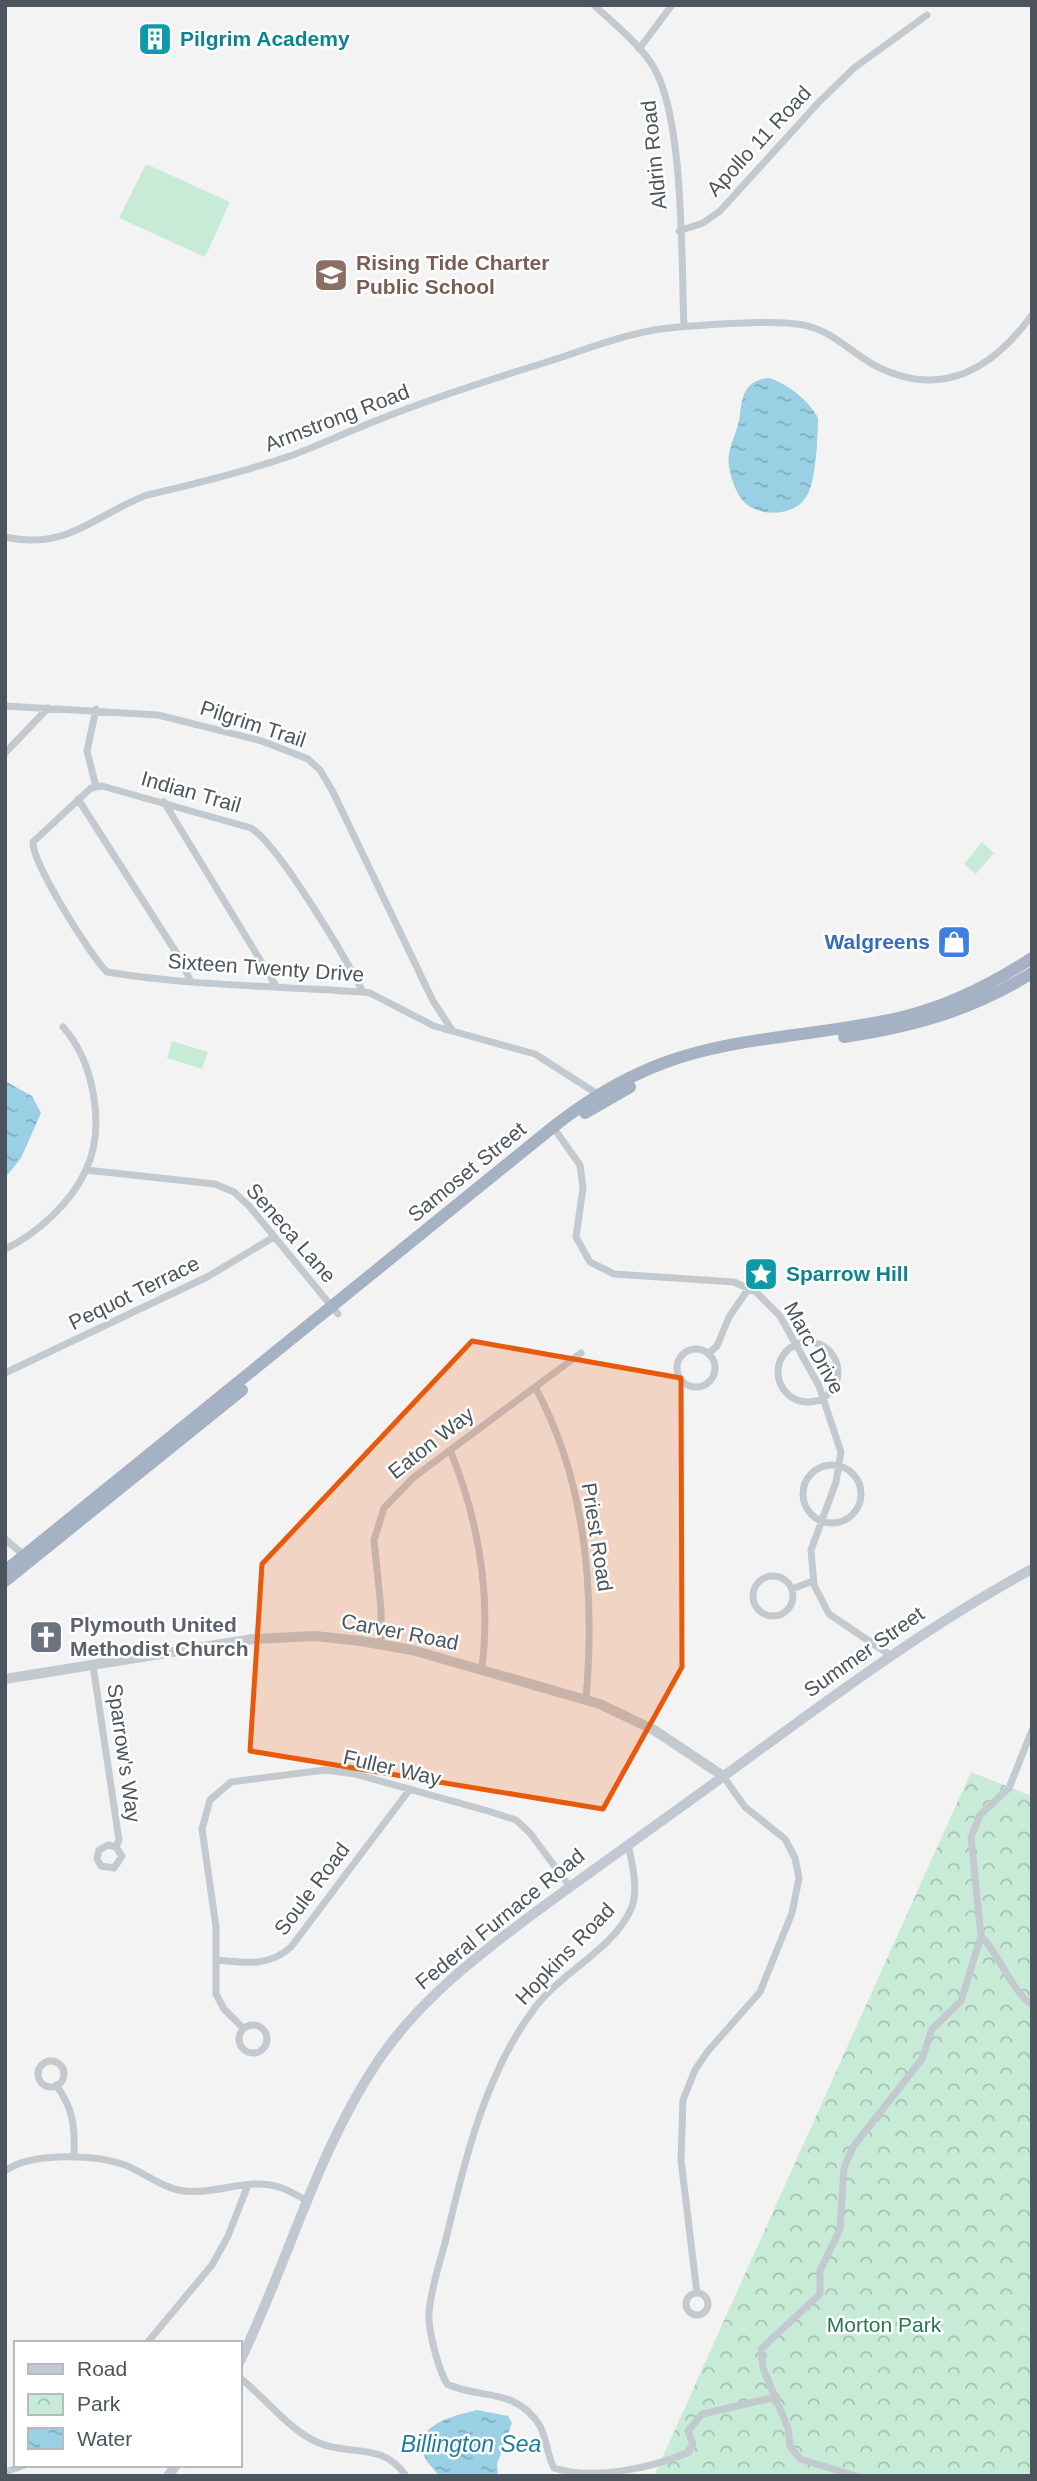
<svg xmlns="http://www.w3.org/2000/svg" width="1037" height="2481" viewBox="0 0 1037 2481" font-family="Helvetica,sans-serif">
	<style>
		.park { fill: url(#park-crowns) }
		.pitch { fill: #c8ebd7 }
		.water { fill: url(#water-ripples) }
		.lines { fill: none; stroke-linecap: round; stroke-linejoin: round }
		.minor { stroke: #c2c9cf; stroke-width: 7 }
		.tertiary { stroke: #c2c9cf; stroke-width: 10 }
		.secondary { stroke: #c1c8d1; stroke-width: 10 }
		.trunk { stroke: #a4b2c4; stroke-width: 12 }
		.marked { fill: #e8590c; fill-opacity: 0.2; stroke: #e8590c; stroke-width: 5; stroke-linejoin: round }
		.labels { text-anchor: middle; stroke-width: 5; stroke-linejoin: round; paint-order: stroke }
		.culture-label { font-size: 21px; font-weight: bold; fill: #0d838f; stroke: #fff; text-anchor: start }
		.street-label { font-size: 21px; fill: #4c555e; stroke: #fff }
		.education-label { font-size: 21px; font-weight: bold; fill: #785e54; stroke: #fff; text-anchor: start }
		.shop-label { font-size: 21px; font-weight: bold; fill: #366cbe; stroke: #fff; text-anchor: end }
		.worship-label { font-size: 21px; font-weight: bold; fill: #5b616d; stroke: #fff; text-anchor: start }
		.park-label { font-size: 21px; fill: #247852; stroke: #fff }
		.water-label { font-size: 23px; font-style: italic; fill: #1e7d9f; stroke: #fff }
	</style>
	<defs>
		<pattern id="park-crowns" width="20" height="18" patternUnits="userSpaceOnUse" patternTransform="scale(1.75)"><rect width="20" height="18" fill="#c8ebd7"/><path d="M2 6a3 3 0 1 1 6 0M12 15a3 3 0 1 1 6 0" fill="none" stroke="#a5c1b2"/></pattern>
		<pattern id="water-ripples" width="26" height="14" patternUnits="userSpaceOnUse" patternTransform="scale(1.75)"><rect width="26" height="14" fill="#9ad0e3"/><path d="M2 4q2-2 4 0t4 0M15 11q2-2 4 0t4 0" fill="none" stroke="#80acbb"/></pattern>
	</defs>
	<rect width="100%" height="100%" fill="#f4f3f3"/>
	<path class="park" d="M971,1772L1032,1796V2476H654Z"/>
	<path class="pitch" d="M146,164L230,202L205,257L119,218Z
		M982,842L994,853L976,874L964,864Z
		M172,1041L208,1052L202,1069L167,1058Z"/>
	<path class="water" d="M769,378C786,383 810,401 818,418C818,436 816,484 806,497C794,517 759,517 744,502C736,494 731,478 729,467C726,448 738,433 740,415C742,394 746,380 769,378Z
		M5,1081L32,1096L41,1113L21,1158L5,1178Z
		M477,2410L508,2416L512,2423L497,2464L498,2476H439C434,2469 425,2461 423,2453C414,2423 458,2415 477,2410Z"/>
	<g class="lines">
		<path class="minor" d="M594,5C613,23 636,41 651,63C685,112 681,262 684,326
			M639,49L672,5
			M679,231L703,223L720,211L819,102L854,68L927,15
			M5,537C68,551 94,515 147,495C195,484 243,472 290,456C315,447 338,436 363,426C423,401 485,381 547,362C591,348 633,330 679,327C710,325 785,318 811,327C835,334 852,353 874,365C940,400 992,370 1032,315
			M5,706L158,715L262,741L308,759L320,770L333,792L433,1001L452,1030
			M5,753L48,708
			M96,787L87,751L96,709
			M78,799L179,957L190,980
			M164,802L276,986
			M363,992C346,959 279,845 251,828L102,786L91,788L33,842C31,861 91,957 107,972C191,986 279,986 363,992L370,993L434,1026L535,1054L599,1095
			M553,1127L580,1165L583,1188L576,1237L590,1262L614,1274L734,1282L756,1292L780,1316L819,1386L841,1452L836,1482L811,1550L814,1585L829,1614L890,1655
			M86,1170L215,1184L234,1192L249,1206L338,1314
			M5,1249C37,1234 71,1203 86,1170C106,1127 94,1062 63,1027
			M778 1372a30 30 0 1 1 60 0a30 30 0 1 1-60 0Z
			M677 1368a19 19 0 1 1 38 0a19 19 0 1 1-38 0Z
			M709,1353L717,1346L729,1317L749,1288
			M5,1373L207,1277L274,1237
			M535,1387C587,1482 595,1594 586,1699
			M450,1450C479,1521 491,1594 482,1669
			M803 1494a29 29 0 1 1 58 0a29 29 0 1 1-58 0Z
			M5,1539L26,1557
			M753 1596a20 20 0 1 1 40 0a20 20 0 1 1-40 0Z
			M792,1589L813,1581
			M381,1644V1609L374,1540L384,1508L414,1477L581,1353
			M93,1665L119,1840L116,1847L122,1856L114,1868L101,1866L97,1859L99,1850L108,1845L116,1847
			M628,1844C632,1864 640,1892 630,1911C613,1949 560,1973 534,2009C486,2073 465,2158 447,2235C441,2260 431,2286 429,2313C428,2331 438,2368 447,2384C481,2400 516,2387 540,2426C547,2440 547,2455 554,2468C593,2481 652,2468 689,2452L693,2444L688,2431L702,2414L777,2397
			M981,1936C1001,1957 1009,1987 1032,2005
			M216,1960C245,1963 269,1967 291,1947L410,1789
			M239 2039a14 14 0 1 1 28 0a14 14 0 1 1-28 0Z
			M243,2028L224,2009L216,1994V1927L202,1829L210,1800L231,1782L325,1770L355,1774L488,1811L516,1820L530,1833L570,1887
			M38 2074a13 13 0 1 1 26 0a13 13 0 1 1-26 0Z
			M56,2085C74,2109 75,2128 74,2157
			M5,2171C31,2152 95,2154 125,2165C145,2173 162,2188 184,2191C216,2195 248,2177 279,2187C289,2190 299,2197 308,2201
			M686 2304a11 11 0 1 1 22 0a11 11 0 1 1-22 0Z
			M697,2293L681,2160L683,2100L695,2070L708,2051L760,1992L792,1913L799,1878L795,1858L785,1839L745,1807L723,1776
			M147,2343L212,2265L228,2236L248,2185
			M240,2378C266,2398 288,2430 319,2443C351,2456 383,2442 406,2476
			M5,2472L25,2465
			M856,2476L800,2459L790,2446L788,2428L763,2368L761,2349L820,2294V2271L840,2229L844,2168L853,2147L922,2059L932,2029L961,2001L981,1936L971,1837L980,1815L1009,1788L1032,1730"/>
		<path class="tertiary" d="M5,1679L253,1639L315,1636L361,1641L412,1650L600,1704L654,1730L723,1776"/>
		<path class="secondary" d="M240,2361C288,2263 316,2153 378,2061C419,2000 478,1955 537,1911C593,1870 649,1830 706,1789C812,1712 916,1632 1032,1569
			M168,2476L176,2465"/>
		<path class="trunk" d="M844,1037C913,1027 973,1010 1032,973
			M585,1113L630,1087
			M5,1571L553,1127C591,1097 631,1073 678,1058C750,1035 828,1035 902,1017C949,1006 992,984 1032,958
			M5,1581L242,1390"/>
	</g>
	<path class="marked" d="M472,1341L681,1378L682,1667L603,1809L250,1751L262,1564Z"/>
	<defs>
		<g id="building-square" transform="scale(1.75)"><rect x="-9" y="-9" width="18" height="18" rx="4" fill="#0f9aa8" stroke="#fff"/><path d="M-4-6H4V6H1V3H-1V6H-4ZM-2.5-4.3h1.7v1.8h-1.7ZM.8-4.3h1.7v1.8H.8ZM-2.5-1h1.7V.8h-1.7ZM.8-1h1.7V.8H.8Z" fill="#fff"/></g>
		<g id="school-square" transform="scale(1.75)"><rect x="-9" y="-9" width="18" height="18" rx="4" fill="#8d6e63" stroke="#fff"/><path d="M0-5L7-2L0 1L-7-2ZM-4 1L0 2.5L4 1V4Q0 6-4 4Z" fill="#fff"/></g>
		<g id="shop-square" transform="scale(1.75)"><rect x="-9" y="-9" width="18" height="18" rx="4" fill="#3f7fe0" stroke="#fff"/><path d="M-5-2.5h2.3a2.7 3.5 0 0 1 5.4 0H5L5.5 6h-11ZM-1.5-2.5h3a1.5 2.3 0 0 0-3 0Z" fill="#fff"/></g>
		<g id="sight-square" transform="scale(1.75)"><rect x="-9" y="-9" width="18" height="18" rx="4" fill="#0f9aa8" stroke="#fff"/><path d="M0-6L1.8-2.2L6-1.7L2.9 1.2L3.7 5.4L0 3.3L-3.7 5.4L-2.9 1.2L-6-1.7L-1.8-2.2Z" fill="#fff"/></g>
		<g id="church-square" transform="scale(1.75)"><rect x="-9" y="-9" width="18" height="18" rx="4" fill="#6b7280" stroke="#fff"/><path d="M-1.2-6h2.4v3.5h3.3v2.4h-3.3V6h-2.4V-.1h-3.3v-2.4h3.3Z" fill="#fff"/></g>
	</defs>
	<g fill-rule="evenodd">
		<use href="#building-square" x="155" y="39"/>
		<use href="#school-square" x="331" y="275"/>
		<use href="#shop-square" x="954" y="942"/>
		<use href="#sight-square" x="761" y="1274"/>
		<use href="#church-square" x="46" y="1637"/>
	</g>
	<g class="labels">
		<g class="culture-label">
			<text x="180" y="46">Pilgrim Academy</text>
			<text x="786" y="1281">Sparrow Hill</text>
		</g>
		<g class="street-label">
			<text transform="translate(759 141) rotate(-47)" y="7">Apollo 11 Road</text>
			<text transform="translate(654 155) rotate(-96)" y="7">Aldrin Road</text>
			<text transform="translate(337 418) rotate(-21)" y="7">Armstrong Road</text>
			<text transform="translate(253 724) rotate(18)" y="7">Pilgrim Trail</text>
			<text transform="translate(191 792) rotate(16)" y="7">Indian Trail</text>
			<text transform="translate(266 968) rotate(4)" y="7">Sixteen Twenty Drive</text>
			<text transform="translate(467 1172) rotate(-39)" y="7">Samoset Street</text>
			<text transform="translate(291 1233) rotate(49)" y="7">Seneca Lane</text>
			<text transform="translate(134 1293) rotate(-26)" y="7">Pequot Terrace</text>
			<text transform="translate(814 1348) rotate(61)" y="7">Marc Drive</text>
			<text transform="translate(431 1443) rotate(-38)" y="7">Eaton Way</text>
			<text transform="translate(597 1537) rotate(81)" y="7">Priest Road</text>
			<text transform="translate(400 1632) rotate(11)" y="7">Carver Road</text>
			<text transform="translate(864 1652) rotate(-35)" y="7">Summer Street</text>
			<text transform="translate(124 1753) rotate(82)" y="7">Sparrow's Way</text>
			<text transform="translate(392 1768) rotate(13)" y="7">Fuller Way</text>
			<text transform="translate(312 1889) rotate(-53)" y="7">Soule Road</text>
			<text transform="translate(500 1919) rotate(-39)" y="7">Federal Furnace Road</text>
			<text transform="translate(565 1954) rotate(-46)" y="7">Hopkins Road</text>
		</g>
		<g class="education-label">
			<text x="356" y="270">Rising Tide Charter<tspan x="356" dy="24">Public School</tspan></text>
		</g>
		<g class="shop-label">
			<text x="930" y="949">Walgreens</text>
		</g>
		<g class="worship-label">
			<text x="70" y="1632">Plymouth United<tspan x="70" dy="24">Methodist Church</tspan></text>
		</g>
		<g class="park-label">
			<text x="884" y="2332">Morton Park</text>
		</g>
		<g class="water-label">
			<text x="471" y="2452">Billington Sea</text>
		</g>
	</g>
	<rect width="1037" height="2481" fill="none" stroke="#4c555e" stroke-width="14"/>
	<rect x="14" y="2341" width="228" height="126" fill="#ffffff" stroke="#b7bbbf" stroke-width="2"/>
	<rect x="28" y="2364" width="35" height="10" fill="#c1c8d1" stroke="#b7bbbf" stroke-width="2"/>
	<text x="77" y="2376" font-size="21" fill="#4c555e">Road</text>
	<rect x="28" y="2394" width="35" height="21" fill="url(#park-crowns)" stroke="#b7bbbf" stroke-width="2"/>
	<text x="77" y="2411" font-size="21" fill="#4c555e">Park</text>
	<rect x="28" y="2428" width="35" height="21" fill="url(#water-ripples)" stroke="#b7bbbf" stroke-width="2"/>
	<text x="77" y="2446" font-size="21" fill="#4c555e">Water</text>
</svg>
